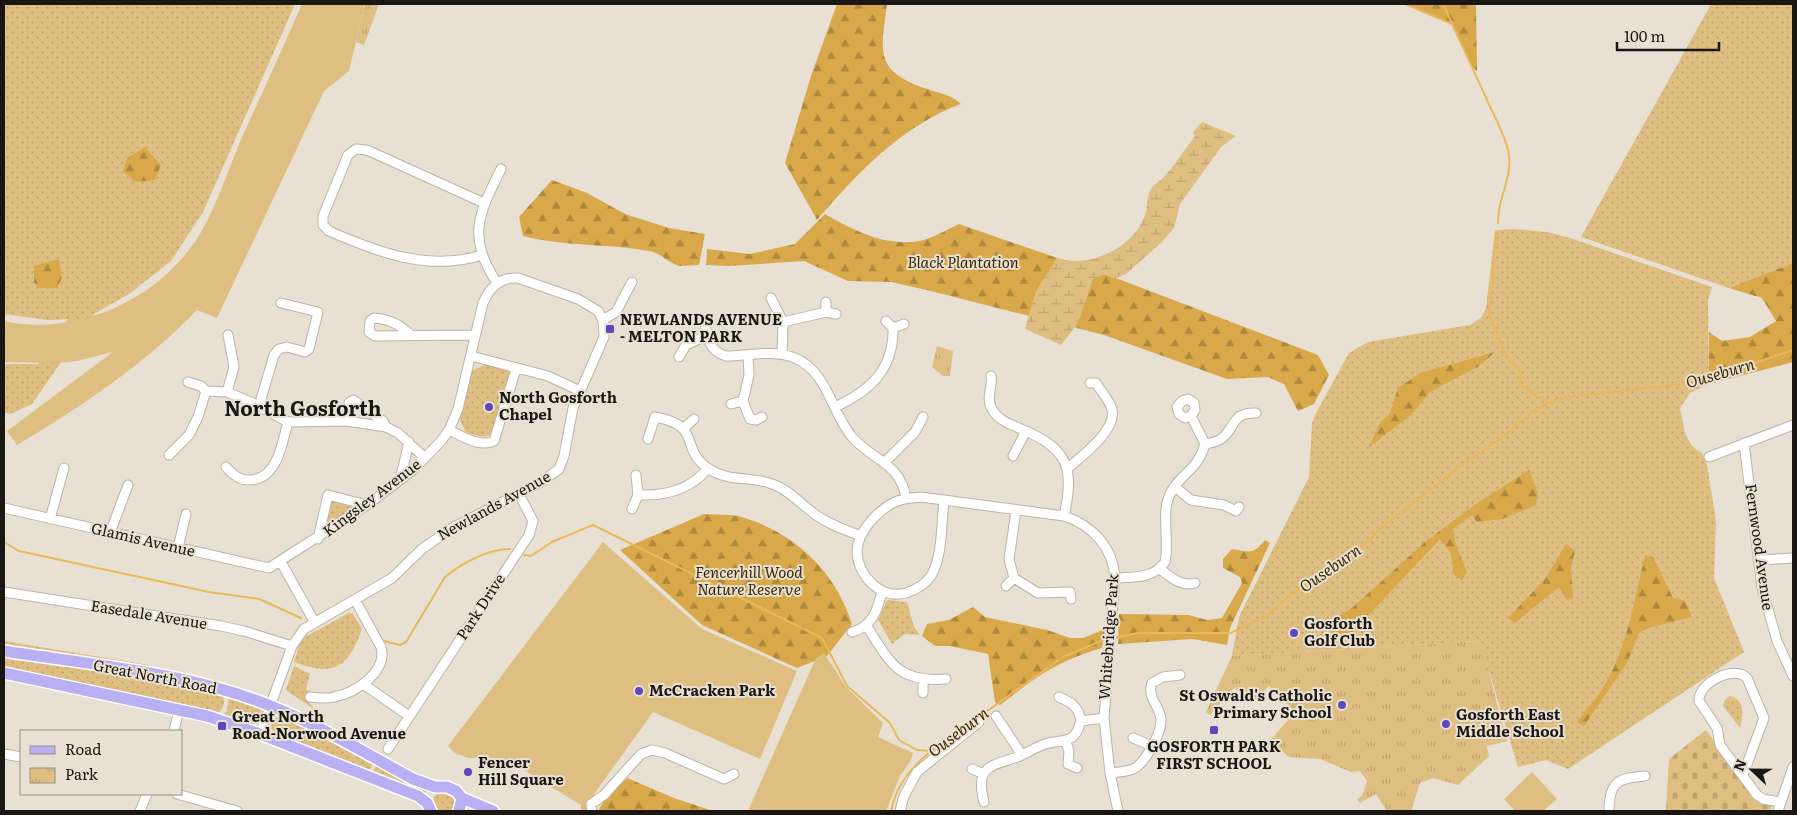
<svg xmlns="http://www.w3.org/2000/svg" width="1797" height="815" viewBox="0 0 1797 815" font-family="Literata,serif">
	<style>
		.grass { fill: url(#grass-dots) }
		.forest { fill: url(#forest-firs) }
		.wetland { fill: url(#wetland-marsh) }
		.cemetery { fill: url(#cemetery-stones) }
		.park { fill: url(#park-tufts) }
		.garden { fill: #dfbe81 }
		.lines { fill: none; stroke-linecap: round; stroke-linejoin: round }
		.stream { stroke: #e9b85b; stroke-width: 2 }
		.minor-casing { stroke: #bcb4a6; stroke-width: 11 }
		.major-casing { stroke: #fff; stroke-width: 14 }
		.minor { stroke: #fff; stroke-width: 9 }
		.major { stroke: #b9b0f4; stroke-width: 11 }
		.poi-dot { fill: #5f47bf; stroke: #e8e0d2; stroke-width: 2 }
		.labels { text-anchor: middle; stroke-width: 4; stroke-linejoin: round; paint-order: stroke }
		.park-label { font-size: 15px; font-style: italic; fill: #3c2900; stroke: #e8e0d2 }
		.poi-label { font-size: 15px; font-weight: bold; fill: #1a1712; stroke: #e8e0d2; text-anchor: start }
		.street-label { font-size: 15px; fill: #1a1712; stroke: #e8e0d2 }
		.water-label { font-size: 16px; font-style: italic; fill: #402c02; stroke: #e8e0d2 }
		.district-label { font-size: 20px; font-weight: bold; fill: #1a1712; stroke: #e8e0d2 }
	</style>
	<defs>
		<pattern id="grass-dots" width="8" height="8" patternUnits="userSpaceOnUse" patternTransform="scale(1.25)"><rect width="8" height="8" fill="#dfbe81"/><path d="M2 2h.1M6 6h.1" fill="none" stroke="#bfa36e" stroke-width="1.8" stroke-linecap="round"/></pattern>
		<pattern id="forest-firs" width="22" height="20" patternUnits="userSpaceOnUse" patternTransform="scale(1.25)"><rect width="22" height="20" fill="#d8a84a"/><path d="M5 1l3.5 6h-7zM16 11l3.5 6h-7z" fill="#ae883c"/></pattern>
		<pattern id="wetland-marsh" width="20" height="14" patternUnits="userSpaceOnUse" patternTransform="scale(1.25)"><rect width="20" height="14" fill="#dfbe81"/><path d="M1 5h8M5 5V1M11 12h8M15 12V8" fill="none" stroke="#bfa36e"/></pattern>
		<pattern id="cemetery-stones" width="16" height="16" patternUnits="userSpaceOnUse" patternTransform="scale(1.25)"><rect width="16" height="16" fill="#dfbe81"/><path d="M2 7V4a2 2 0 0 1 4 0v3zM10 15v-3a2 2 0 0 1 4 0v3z" fill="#bfa36e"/></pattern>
		<pattern id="park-tufts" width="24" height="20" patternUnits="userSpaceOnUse" patternTransform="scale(1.25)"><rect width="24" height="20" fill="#dfbe81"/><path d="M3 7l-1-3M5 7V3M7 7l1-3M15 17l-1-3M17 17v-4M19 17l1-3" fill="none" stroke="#bfa36e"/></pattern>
	</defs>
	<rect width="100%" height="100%" fill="#e8e0d2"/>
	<path class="grass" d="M4,4H295L203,212L171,261L129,294L94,314L32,404L10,414L4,412V364H38L68,319L48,320L4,314Z
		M1711,4H1793V263L1729,288L1581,237Z
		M1514,229L1547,232L1570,238L1712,287L1708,301L1709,384L1690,393L1680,408C1684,426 1684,444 1702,453L1707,465L1716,521L1714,578L1744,652L1568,769L1546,760L1518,767L1480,641L1232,656L1239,617L1309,477L1312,423L1316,413L1349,353L1368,342L1470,325L1481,318L1486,308L1495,230Z
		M486,364L511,371L496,432C485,440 478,436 466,432L460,421L472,371Z
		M332,498L353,504L355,510L326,529L324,525L329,501Z
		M887,600L907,602L914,627L920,635L905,634L892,644L878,620Z
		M349,613L353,614L362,629C348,668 334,677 294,662L301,639Z
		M4,641L149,665L148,668L7,646L4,645Z
		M4,654L159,678L223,694C225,704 224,709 216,715L4,669Z
		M294,666L310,674L306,690L311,691L305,697L315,710L286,690Z
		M229,696L257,704L262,713C258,734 236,721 222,717L227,711Z
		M1730,696C1746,700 1743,716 1740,728L1723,706L1725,700Z
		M279,716H286L374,762L369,772L276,735L271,728L272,722Z
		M377,764L428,788L424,795L371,774Z
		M433 802a11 11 0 1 1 22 0a11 11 0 1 1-22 0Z"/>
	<path class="forest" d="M837,4H887C880,55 875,72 930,90C943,94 951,95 961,104C903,125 857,173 817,220L785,163L811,76Z
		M1405,4H1476L1477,71L1473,68L1452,24Z
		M145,147L161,165L155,180L135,182L123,171L127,158Z
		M552,180L587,193L625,214L669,228L705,234L699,265C693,265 686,266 680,266C669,264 660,252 649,251C605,243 567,247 523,236L519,217Z
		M825,214C854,231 892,250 927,239C938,235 948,229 959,224L1121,280L1318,355L1329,375L1314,404L1298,411L1284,384L1268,377L1227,379L1104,335L931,291L891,282L848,281L804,261L728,266L706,265L707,249L750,254L795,244Z
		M59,259L62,278L57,288H38L34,282V266Z
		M1793,263V362L1709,384V332L1722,341L1750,337L1776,321L1762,298L1729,288Z
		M1495,352L1479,366L1430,392L1411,415L1369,447L1379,424L1390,413L1398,388L1420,373Z
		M1529,470L1538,493L1536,505L1502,519L1477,522L1472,515L1453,529L1456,545L1467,572L1462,580L1454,575L1451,553L1440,539L1350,635L1330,632L1336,618L1353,607L1425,542L1476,504Z
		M704,514C715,515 728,514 738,516C793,531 835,570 852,624L827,656L797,668L702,625L620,550Z
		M1265,540L1270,543L1230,628L1227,645L1193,639L1118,644L1119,614L1188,615L1207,620L1222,618L1242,583L1240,577L1223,568V559L1232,549C1250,552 1253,555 1265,540Z
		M1566,544L1575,551L1571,568L1573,598L1567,600L1559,587L1515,623L1508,618L1545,579Z
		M1645,555L1653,557L1673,598L1685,601L1692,617L1648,628L1639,633L1627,663L1584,726L1577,722C1587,709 1599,696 1607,681C1628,643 1635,598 1645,555Z
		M973,607L985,617L1047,630L1070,638H1083L1105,629L1102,648C1057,661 1036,677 1000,705L995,702L988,654L950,646H935L922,636L927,624L949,620Z
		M627,778L674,798L713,811H598L604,801Z"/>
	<path class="wetland" d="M1202,122L1236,136L1221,147L1180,204L1174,228L1162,242L1126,274L1116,278L1105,274L1093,279L1078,323L1061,345L1025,329L1035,293L1057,258C1089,269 1134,248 1145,215C1148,206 1146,197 1151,189C1154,184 1158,183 1162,179C1174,167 1184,150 1195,136L1193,132Z"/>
	<path class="cemetery" d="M1706,730L1755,797L1772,804L1770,811H1666L1669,759Z"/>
	<path class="park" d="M365,4H379L364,45L356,42Z
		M937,346L953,351L950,376H943L932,367Z
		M1481,641L1498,707L1478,711L1489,756L1458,785L1433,778L1420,783L1411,811H1387L1376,794L1360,803L1357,799L1362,796L1367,781L1360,771L1351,772L1320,759L1289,757L1281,750L1259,753L1295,712L1269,686L1252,703L1234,688L1210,715L1206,712L1232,656Z"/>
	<path class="garden" d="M302,4H365L349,71L324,91L217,318L197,310C145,364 81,407 17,445L7,431L113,352L77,361L58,363L4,362V321C77,338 164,297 201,232C219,201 229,167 243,135C263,91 283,48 302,4Z
		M603,542L702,629L797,671L760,759L653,712L594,794L597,811H581V805L517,766L493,758H468L455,753L448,746Z
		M824,653L846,687L883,723L878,737L913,753L911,760L900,776L886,811H748L816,658Z
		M1498,707L1507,741L1487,746L1478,711Z
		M1532,772L1557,799L1543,811H1515L1504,799Z"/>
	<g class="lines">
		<path class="stream" d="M1405,4L1452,24
			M1443,4C1458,36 1473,69 1488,102C1495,118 1506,137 1509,155C1512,179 1497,200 1498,223
			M1497,232L1489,313L1507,359L1520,370L1521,385L1548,403
			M4,542L19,551L209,592L259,599L301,618
			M524,555L531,556L552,542L593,525L822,638L847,686L890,723L899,740L917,750L931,751
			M1113,638L1138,633H1231L1264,617L1319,574L1367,543L1380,529L1466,462L1500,439L1535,410L1560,398L1698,382L1793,350
			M384,641L400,645L406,642L445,577C462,563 488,549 510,549
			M891,811C896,785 912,767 931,751L1063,657L1108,638"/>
		<g class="minor-casing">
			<path id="minor" d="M482,255C429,272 377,252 329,231L323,225V216L348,155L356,149L367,150L484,203
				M497,283C467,237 478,215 501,169
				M771,298L783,322L782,354
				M826,312L836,314
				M603,320L616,312L632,282
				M705,322C707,338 709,351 726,356C748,356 774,349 795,358C828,372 831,412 852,437C873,461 900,462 906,498
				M783,322L826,312V302
				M893,328L904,324
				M411,335C400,325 390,319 374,318L370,321L369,332L375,336L475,335
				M748,355L749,375L743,401L750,419L756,420L762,417
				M471,356L548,376L580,391
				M679,357L686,345L706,336
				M991,376C993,386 986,396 991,407C996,419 1009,424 1021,429C1068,448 1075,468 1064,516
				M188,382L201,386L206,391L227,392L253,403L288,422L347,421L386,427L398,433L425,458
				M227,392L234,367L228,335
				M731,404L743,401
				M259,406L274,355L279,349L287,347L305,352L309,349L318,312L281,303
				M835,407C870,391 894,369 893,328L886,321
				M347,421L349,403L353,400L383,421L386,427
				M684,428L694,419
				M449,430C462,436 480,448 494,441L516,369
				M648,439L655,417C704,426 678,448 709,469C729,482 751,476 772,484C788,489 802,505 816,515C830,525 845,530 861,536
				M1744,443L1762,588L1777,641L1793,676
				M1205,444C1210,443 1217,442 1221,439C1236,428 1231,412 1256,413
				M169,455L189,435L198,417L206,391
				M1013,456L1026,431
				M1709,457L1793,425
				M885,462L915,432L923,417
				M226,467C232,474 240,481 250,480C278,479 282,443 288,422
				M1068,468C1082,456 1117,430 1112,410C1110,400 1101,392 1096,383H1090
				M400,480L409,442
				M1175,487L1191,500L1224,505L1236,511L1239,507
				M638,495C664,496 691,490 708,468
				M944,501C941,524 943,556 931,576C925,585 915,590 906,593C881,600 858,576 857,552C857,532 878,510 895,502C904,498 912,498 921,497L1064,516C1092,525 1113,547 1115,578L1104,718L1110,773L1118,811
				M4,508L269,568L367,505L413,470L441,441L449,430L458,409L483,303C490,287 500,277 518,278L578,299L598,311L603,320L604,337L573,408L564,456L559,469L541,482L452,528L422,549L392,578L304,629L292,646L260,734
				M632,509L638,495L636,475
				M1016,511L1009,559L1014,578L1038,593L1070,592L1071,599
				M50,519L64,468
				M110,533L128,485
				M318,539L328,495L367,505
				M178,548L186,514
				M1759,560L1793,558
				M281,562L315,623
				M1160,569C1170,577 1182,587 1195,583
				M1115,578C1134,577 1153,579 1165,562C1170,540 1160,512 1171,492C1182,472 1198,470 1205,444L1191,416L1185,418L1179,414L1177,407L1182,401L1188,399L1194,403L1195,410L1191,416
				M1006,586L1014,578
				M4,592L221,626L244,631L292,646
				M866,625C890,662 897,683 946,679
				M852,632C873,626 877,611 882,592
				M923,681V693
				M363,684L409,716
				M310,697C318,698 327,699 334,697C355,693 388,672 381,647L355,600
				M1059,697C1071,702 1079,707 1081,721
				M996,716L1022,755
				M174,731L177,718
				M1133,738L1152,746
				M1066,742L1069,751L1068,764L1077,768
				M388,749L529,535L533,521L519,494
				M4,754L21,757
				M972,769L984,774
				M1110,773C1117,772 1127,772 1133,769C1145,764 1162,732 1161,719C1159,704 1147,699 1152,683L1163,677L1180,675
				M1743,775L1764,718L1747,678C1734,664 1698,683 1699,701L1717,728L1720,745L1757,795L1763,799L1780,802
				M177,794L237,811
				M984,802C974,764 993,766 1020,756C1029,752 1036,747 1045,744C1064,738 1074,746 1081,721L1104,718
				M140,811L147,794
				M592,811L591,804L604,795L641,754L652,750L665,753L724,779L734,774
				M900,811L904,796L917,772L979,722
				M1609,811C1609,782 1618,778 1645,776
				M1778,811L1793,767"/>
		</g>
		<g class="major-casing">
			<path id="major" d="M4,651C93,665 187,672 271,706C320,726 367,754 413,779L435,787H447L456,791L462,798L493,811
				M4,673L207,716L260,734L418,796L427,803L431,811
				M459,811L462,798"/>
		</g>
		<use href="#minor" class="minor"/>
		<use href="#major" class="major"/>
	</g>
	<g class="poi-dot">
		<rect x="605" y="324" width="10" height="10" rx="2.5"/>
		<circle cx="489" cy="407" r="5"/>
		<circle cx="1294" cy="633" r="5"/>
		<circle cx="639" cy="691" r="5"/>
		<circle cx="1342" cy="705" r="5"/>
		<circle cx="1446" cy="724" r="5"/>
		<rect x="217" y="721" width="10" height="10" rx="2.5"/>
		<rect x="1209" y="725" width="10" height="10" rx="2.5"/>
		<circle cx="468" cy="772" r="5"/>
	</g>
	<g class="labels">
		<g class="park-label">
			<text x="963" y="268">Black Plantation</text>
			<text x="749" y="578">Fencerhill Wood<tspan x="749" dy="17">Nature Reserve</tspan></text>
		</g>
		<g class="poi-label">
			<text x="620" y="325">NEWLANDS AVENUE<tspan x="620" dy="17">- MELTON PARK</tspan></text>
			<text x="499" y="403">North Gosforth<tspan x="499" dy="17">Chapel</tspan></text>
			<text x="1304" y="629">Gosforth<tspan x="1304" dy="17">Golf Club</tspan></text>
			<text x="649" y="696">McCracken Park</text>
			<text x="1332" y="701" text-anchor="end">St Oswald's Catholic<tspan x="1332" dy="17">Primary School</tspan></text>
			<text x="1456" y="720">Gosforth East<tspan x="1456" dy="17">Middle School</tspan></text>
			<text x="232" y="722">Great North<tspan x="232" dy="17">Road-Norwood Avenue</tspan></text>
			<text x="1214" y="752" text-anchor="middle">GOSFORTH PARK<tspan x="1214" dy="17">FIRST SCHOOL</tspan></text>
			<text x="478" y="768">Fencer<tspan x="478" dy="17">Hill Square</tspan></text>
		</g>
		<g class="street-label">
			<text transform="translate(372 498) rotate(-37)" y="5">Kingsley Avenue</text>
			<text transform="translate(494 506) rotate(-29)" y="5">Newlands Avenue</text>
			<text transform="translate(143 540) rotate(13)" y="5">Glamis Avenue</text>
			<text transform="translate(1759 547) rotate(82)" y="5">Fernwood Avenue</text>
			<text transform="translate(481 607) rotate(-57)" y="5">Park Drive</text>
			<text transform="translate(149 615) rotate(9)" y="5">Easedale Avenue</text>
			<text transform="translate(1109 637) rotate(-86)" y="5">Whitebridge Park</text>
			<text transform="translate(155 677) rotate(11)" y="5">Great North Road</text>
		</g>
		<g class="water-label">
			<text transform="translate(1720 373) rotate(-16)" y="6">Ouseburn</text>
			<text transform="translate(1330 568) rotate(-35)" y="6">Ouseburn</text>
			<text transform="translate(958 732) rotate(-37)" y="6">Ouseburn</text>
		</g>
		<g class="district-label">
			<text x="303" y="416">North Gosforth</text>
		</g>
	</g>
	<rect width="1797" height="815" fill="none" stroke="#1a1712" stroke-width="10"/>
	<rect x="20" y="730" width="162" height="65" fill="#e8e0d2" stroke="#969085"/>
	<rect x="30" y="746" width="25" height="8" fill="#b9b0f4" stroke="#969085"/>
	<text x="65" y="755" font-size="15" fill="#1a1712">Road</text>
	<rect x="30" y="768" width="25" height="15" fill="url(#park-tufts)" stroke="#969085"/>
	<text x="65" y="780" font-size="15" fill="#1a1712">Park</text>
	<g transform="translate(1752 770) rotate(292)" stroke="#e8e0d2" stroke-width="4" paint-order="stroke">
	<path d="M0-4L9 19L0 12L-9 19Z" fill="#1a1712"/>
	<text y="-8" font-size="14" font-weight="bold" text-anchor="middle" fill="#1a1712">N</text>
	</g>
	<path d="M1617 42v8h102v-8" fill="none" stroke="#1a1712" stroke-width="2.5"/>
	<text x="1624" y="42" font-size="15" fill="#1a1712" stroke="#e8e0d2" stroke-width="4" paint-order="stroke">100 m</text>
</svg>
